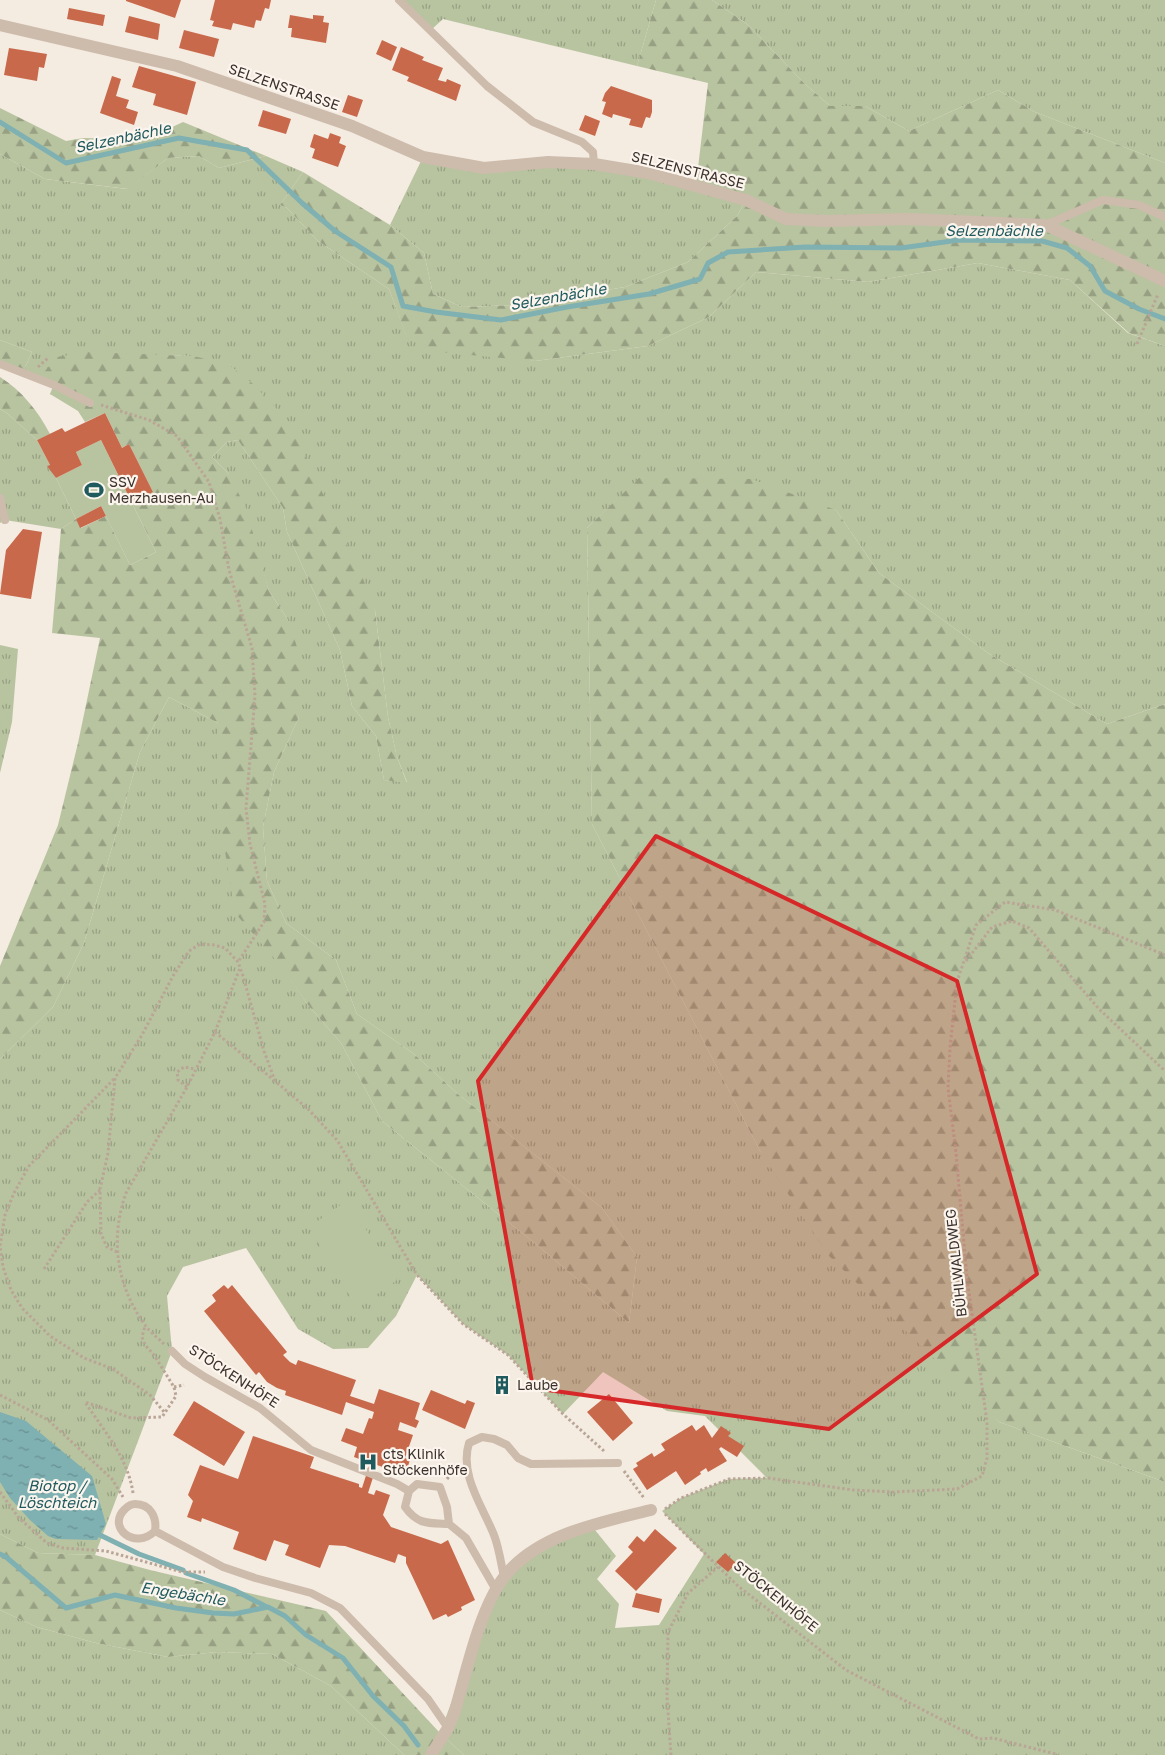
<svg xmlns="http://www.w3.org/2000/svg" width="1165" height="1755" viewBox="0 0 1165 1755" font-family="'Golos Text',sans-serif">
	<style>
		.grass { fill: url(#grass-tufts) }
		.forest { fill: url(#forest-firs) }
		.pitch { fill: #b8c4a0 }
		.water { fill: url(#water-ripples) }
		.lines { fill: none; stroke-linecap: round; stroke-linejoin: round }
		.stream { stroke: #7fb0b2; stroke-width: 5 }
		.building { fill: #c8694b }
		.path { stroke: #b9a596; stroke-width: 3; stroke-dasharray: 2.5 2.5; stroke-linecap: butt }
		.service { stroke: #cdbbac; stroke-width: 8 }
		.minor { stroke: #cdbbac; stroke-width: 12 }
		.marked { fill: #d62828; fill-opacity: 0.2; stroke: #d62828; stroke-width: 4; stroke-linejoin: round }
		.labels { text-anchor: middle; stroke-width: 4.5; stroke-linejoin: round; paint-order: stroke }
		.street-label { font-size: 14px; fill: #3b302b; stroke: #fbf5ee }
		.poi-label { font-size: 14px; fill: #3b302b; stroke: #fbf5ee; text-anchor: start }
		.water-label { font-size: 15px; font-style: italic; fill: #1f5a5e; stroke: #fbf5ee }
	</style>
	<defs>
		<pattern id="grass-tufts" width="24" height="20" patternUnits="userSpaceOnUse" patternTransform="scale(1.25)"><rect width="24" height="20" fill="#b8c4a0"/><path d="M3 7l-1-3M5 7V3M7 7l1-3M15 17l-1-3M17 17v-4M19 17l1-3" fill="none" stroke="#97a083"/></pattern>
		<pattern id="forest-firs" width="22" height="20" patternUnits="userSpaceOnUse" patternTransform="scale(1.25)"><rect width="22" height="20" fill="#b8c4a0"/><path d="M5 1l3.5 6h-7zM16 11l3.5 6h-7z" fill="#97a083"/></pattern>
		<pattern id="water-ripples" width="26" height="14" patternUnits="userSpaceOnUse" patternTransform="scale(1.25)"><rect width="26" height="14" fill="#7fb0b2"/><path d="M2 4q2-2 4 0t4 0M15 11q2-2 4 0t4 0" fill="none" stroke="#699091"/></pattern>
	</defs>
	<rect width="100%" height="100%" fill="#f4ebe1"/>
	<path class="grass" d="M399,0H656L637,66L443,19L431,30Z
		M712,0H1165V163L1035,112L998,90L909,131L865,106H830L804,83L747,24Z
		M0,154L45,179L127,189L168,158L199,156L219,168L266,156L303,172L280,205L287,208L318,241L389,289L407,337L535,361L648,346L709,317L756,272L868,282L978,263L1070,280L1128,333L1165,346V704L1107,724L988,653L879,573L836,510L640,478L587,528L592,824L760,1151L999,1422L1165,1482V1755H464L440,1733L482,1620L522,1559L591,1525L616,1556L597,1579L619,1604L615,1628L659,1625L704,1554L662,1511L681,1498L729,1479L767,1478L705,1416L667,1411L603,1372L563,1414L508,1355L463,1324L417,1275L396,1316L368,1348L333,1349L298,1329L246,1248L183,1267L167,1296L172,1351L95,1555L38,1553L0,1534V1059L53,1007L84,943L140,752L169,697L218,723V808L281,965L308,1005L341,1043L382,1121L537,1245L629,1323L637,1257L602,1208L459,1095L414,1054L357,1014L336,960L286,923L267,881L263,827L274,772L299,717L288,620L269,591L257,552L228,473L212,457L227,442L238,440L283,508L287,532L340,650L352,706L376,736L384,780L407,782L397,757L388,717L375,610L192,356L148,355L39,378L23,372L32,352L0,340Z
		M423,157L484,168L594,164L746,200L737,216L688,262L625,287L515,305L462,307L433,294L424,253L390,225Z
		M0,409L8,414L37,440L50,465L48,466L56,478L76,519L61,529L5,520L0,523Z
		M0,645L18,649L12,722L0,773Z
		M0,1610L37,1627L96,1643L168,1657L217,1652L272,1654L331,1686L404,1755H0Z"/>
	<path class="forest" d="M656,0H712L747,24L804,83L830,106H865L909,131L998,90L1035,112L1165,163V346L1129,333L1070,280L978,263L868,282L756,272L709,317L648,346L535,361L439,352L407,338L389,289L318,241L287,208L280,205L303,172L390,225L424,253L433,294L462,307L515,305L625,287L688,262L737,216L746,200L696,185L708,83L637,66Z
		M0,108L66,141L83,138L147,139L183,122L266,156L219,168L199,156L168,158L128,189L45,179L0,154Z
		M0,340L32,352L23,372L0,364Z
		M88,352L192,356L227,363L252,383L289,422L363,579L375,610L388,717L397,757L407,783L384,780L376,736L352,706L340,650L287,532L283,508L238,440L227,442L212,457L228,473L246,508L269,591L288,620L303,665L299,717L274,772L263,827L267,881L286,923L336,960L357,1014L414,1054L459,1095L602,1208L637,1257L629,1323L537,1245L382,1121L341,1043L308,1005L280,965L235,913L218,808V723L169,697L140,752L84,943L53,1007L0,1059V966L58,825L78,743L100,638L52,633L61,529L76,519L81,528L106,516L130,565L156,552L132,503L153,492L129,444L122,448L105,413L85,422L78,411L50,394L54,384L39,378L57,357Z
		M0,377C22,391 38,411 50,434L37,440L8,414L0,409Z
		M639,478L751,479L836,510L879,573L988,653L1107,724L1165,704V1482L999,1422L828,1255L760,1151L592,824L587,528Z
		M0,1534L38,1553L95,1555L150,1570L326,1611L440,1733L464,1755H404L331,1686L272,1654L217,1652L168,1657L96,1643L37,1627L0,1610Z"/>
	<path class="pitch" d="M101,440L156,552L130,565L101,506L76,519L56,478L82,465L76,452Z
		M348,1200L397,1280L357,1308L309,1227Z"/>
	<path class="water" d="M0,1412L26,1421L92,1476L106,1524L97,1540L56,1539L48,1536L30,1520L10,1498L0,1482Z"/>
	<g class="lines">
		<path class="stream" d="M0,122L66,163L179,138L247,150L302,203L335,231L391,267L403,306L436,312L501,320L567,307L649,294L700,279L708,263L728,252L805,247L901,248L959,240L1042,241L1067,248L1090,266L1105,291L1139,309L1165,319
			M100,1535L139,1554L183,1570
			M0,1554L6,1557L66,1608L115,1595L176,1608L213,1613L234,1614L268,1607L285,1616L306,1635L343,1658L373,1696L404,1726L418,1745
			M186,1573L234,1590L267,1607"/>
	</g>
	<path class="building" d="M126,0H181L175,18L126,1Z
		M215,0H271L269,9L265,8L261,21L256,20L254,28L233,23L231,30L212,26L214,21L210,20Z
		M69,8L105,15L103,26L67,19Z
		M290,15L313,19V15L324,16L323,22L329,23L326,43L291,37L292,28H288Z
		M129,16L160,24L158,40L125,32Z
		M184,30L219,39L214,57L179,48Z
		M382,40L397,47L391,61L376,54Z
		M401,47L424,57L422,60L443,68L438,80L446,82L447,79L461,85L456,101L407,81L409,77L392,70Z
		M9,48L47,54L44,68L39,67L37,81L4,75Z
		M139,66L196,82L187,115L153,105L156,94L132,87Z
		M112,76L121,79L116,96L129,100L126,108L138,112L134,125L100,113Z
		M611,86L652,100V112L650,118L646,117L642,128L629,125L631,119L613,114L612,118L602,114L606,102L602,101L605,93Z
		M348,95L363,100L357,117L342,112Z
		M263,110L291,119L286,134L258,126Z
		M585,115L600,121L595,136L579,130Z
		M330,133L341,137L339,143L346,146L338,167L312,158L315,149L310,147L314,134L328,139Z
		M105,413L122,448L129,444L153,492L132,503L101,440L76,452L82,465L56,478L47,466L50,465L37,440L62,428L65,432Z
		M101,506L106,516L80,528L76,519Z
		M23,529L42,532L31,599L0,594L6,550Z
		M224,1285L228,1289L232,1285L287,1352L283,1355L290,1362L296,1365L298,1360L356,1380L350,1396L374,1404L379,1389L420,1403L415,1419L419,1421L416,1428L400,1422L398,1430L413,1435L405,1458L410,1460L405,1475L377,1465L368,1493L374,1495L376,1490L390,1495L383,1515L391,1527L441,1544L448,1540L475,1600L461,1607L462,1610L448,1617L446,1614L433,1620L406,1563V1557L398,1554L395,1563L345,1546L329,1545L320,1568L285,1555L289,1545L274,1540L266,1561L233,1549L239,1532L202,1518L201,1522L187,1517L193,1501L188,1495L200,1465L238,1479L253,1436L314,1457L310,1468L359,1484V1487L362,1488L370,1463L354,1457L357,1447L341,1441L346,1428L363,1434L369,1418L372,1419L374,1412L346,1402L342,1415L285,1395L286,1391L277,1388L267,1382L259,1372L256,1375L204,1311L216,1301L212,1295Z
		M503,1375L510,1379L501,1396L494,1392Z
		M431,1390L465,1404L467,1400L475,1403L465,1429L422,1410Z
		M609,1394L633,1423L613,1441L587,1412Z
		M194,1401L245,1432L224,1466L173,1435Z
		M692,1425L696,1431L704,1425L712,1438L721,1426L731,1433L728,1436L744,1446L737,1457L721,1447L719,1449L727,1461L708,1472L706,1468L700,1472L701,1474L685,1485L676,1471L647,1490L633,1469L638,1466L636,1463L652,1453L654,1457L665,1450L661,1444Z
		M655,1529L677,1548L636,1591L615,1571L633,1552L628,1547L637,1536L644,1542Z
		M725,1553L736,1563L728,1572L716,1562Z
		M636,1593L662,1599L659,1613L632,1607Z"/>
	<g class="lines">
		<path class="path" d="M1137,344L1158,294
			M38,367L48,358
			M101,405L149,420L177,436L209,482L220,519L229,570L252,648L255,696L246,808L250,844L265,904L264,922L238,962
			M966,961L992,927L1012,921L1029,928L1099,1009L1165,1071
			M215,1032L275,1081
			M114,1079L29,1166L14,1193L5,1215L0,1246L3,1267L11,1290L22,1308L50,1336L84,1358L113,1369L150,1395L165,1413
			M187,1087L178,1080L177,1072L184,1067L195,1069
			M117,1252L107,1247L101,1234L100,1189L108,1153L115,1078L142,1035L173,976L189,951L200,944L214,945L225,948L238,962L243,976L264,1051L275,1081L308,1109L337,1140L417,1275L463,1324L508,1355L563,1414L604,1451
			M44,1269L87,1202L100,1190
			M164,1344C158,1338 150,1332 145,1325C116,1285 110,1238 126,1193L187,1087L215,1032L240,968
			M174,1387L184,1385
			M0,1395L48,1420L112,1479L123,1497
			M624,1471L644,1498
			M447,1479L451,1474L454,1464
			M0,1492L19,1518L47,1543L63,1548L106,1551L182,1572H205
			M133,1493C128,1458 104,1431 85,1402L131,1418L162,1417L176,1396L174,1387L154,1355L145,1345L142,1337L145,1326
			M665,1509L681,1498L729,1479L768,1478L853,1490L893,1492L957,1489L982,1476L987,1458V1422L967,1278L956,1153L948,1088L950,1048L957,982L976,925L1005,902L1055,910L1165,955
			M665,1514L738,1586L846,1670L979,1739L993,1738L1059,1755
			M671,1755L667,1697L668,1632L688,1593L718,1567"/>
		<path class="service" d="M399,0L487,86L533,122L582,142L593,152L594,164
			M1046,225L1103,200L1139,205L1165,217
			M0,364L54,385L90,403
			M0,498L5,520
			M172,1351L185,1364L205,1377L260,1408L311,1450L397,1484L409,1491L417,1484L440,1487L447,1507L449,1524L466,1538L496,1590
			M409,1491L405,1507C418,1525 428,1523 449,1524
			M155,1531C135,1551 106,1527 125,1509C128,1506 131,1504 135,1504C151,1504 157,1518 155,1531L223,1567L255,1578L311,1593L340,1608L428,1699L448,1728
			M504,1577C501,1563 499,1548 494,1535C483,1507 459,1475 469,1443L482,1437L494,1439L507,1445L518,1458L531,1464L618,1463"/>
		<path class="minor" d="M0,25L177,66L352,126L423,157L484,168L548,162L594,164L648,173L746,200L786,219L827,221L909,219L1046,225L1165,281
			M431,1755L448,1728L454,1714C466,1674 479,1610 504,1577C537,1534 602,1522 651,1510"/>
	</g>
	<path class="marked" d="M656,836L957,981L1037,1274L829,1429L533,1388L478,1081Z"/>
	<defs>
		<g id="stadium-bare" transform="scale(1.5)"><path d="M0-5a6.5 5 0 1 0 0 10a6.5 5 0 1 0 0-10ZM-3.5-1.8h7v3.6h-7Z" fill="#1f5a5e" stroke="#fbf5ee" stroke-width="2.5" paint-order="stroke"/></g>
		<g id="building-bare" transform="scale(1.5)"><path d="M-4-6H4V6H1V3H-1V6H-4ZM-2.5-4.3h1.7v1.8h-1.7ZM.8-4.3h1.7v1.8H.8ZM-2.5-1h1.7V.8h-1.7ZM.8-1h1.7V.8H.8Z" fill="#1f5a5e" stroke="#fbf5ee" stroke-width="2.5" paint-order="stroke"/></g>
		<g id="hospital-bare" transform="scale(1.5)"><path d="M-5-5h3v3.5h4V-5h3V5h-3V1.5h-4V5h-3Z" fill="#1f5a5e" stroke="#fbf5ee" stroke-width="2.5" paint-order="stroke"/></g>
	</defs>
	<g fill-rule="evenodd">
		<use href="#stadium-bare" x="94" y="490"/>
		<use href="#building-bare" x="502" y="1385"/>
		<use href="#hospital-bare" x="368" y="1462"/>
	</g>
	<g class="labels">
		<g class="street-label">
			<text transform="translate(284 87) rotate(19)" y="5">SELZENSTRASSE</text>
			<text transform="translate(688 170) rotate(14)" y="5">SELZENSTRASSE</text>
			<text transform="translate(956 1263) rotate(-96)" y="5">BÜHLWALDWEG</text>
			<text transform="translate(234 1376) rotate(33)" y="5">STÖCKENHÖFE</text>
			<text transform="translate(776 1596) rotate(39)" y="5">STÖCKENHÖFE</text>
		</g>
		<g class="poi-label">
			<text x="109" y="487">SSV<tspan x="109" dy="16">Merzhausen-Au</tspan></text>
			<text x="517" y="1390">Laube</text>
			<text x="383" y="1459">cts Klinik<tspan x="383" dy="16">Stöckenhöfe</tspan></text>
		</g>
		<g class="water-label">
			<text transform="translate(123 138) rotate(-12)" y="5">Selzenbächle</text>
			<text x="994" y="236">Selzenbächle</text>
			<text transform="translate(558 297) rotate(-10)" y="5">Selzenbächle</text>
			<text x="57" y="1491">Biotop /<tspan x="57" dy="17">Löschteich</tspan></text>
			<text transform="translate(183 1594) rotate(9)" y="5">Engebächle</text>
		</g>
	</g>
</svg>
